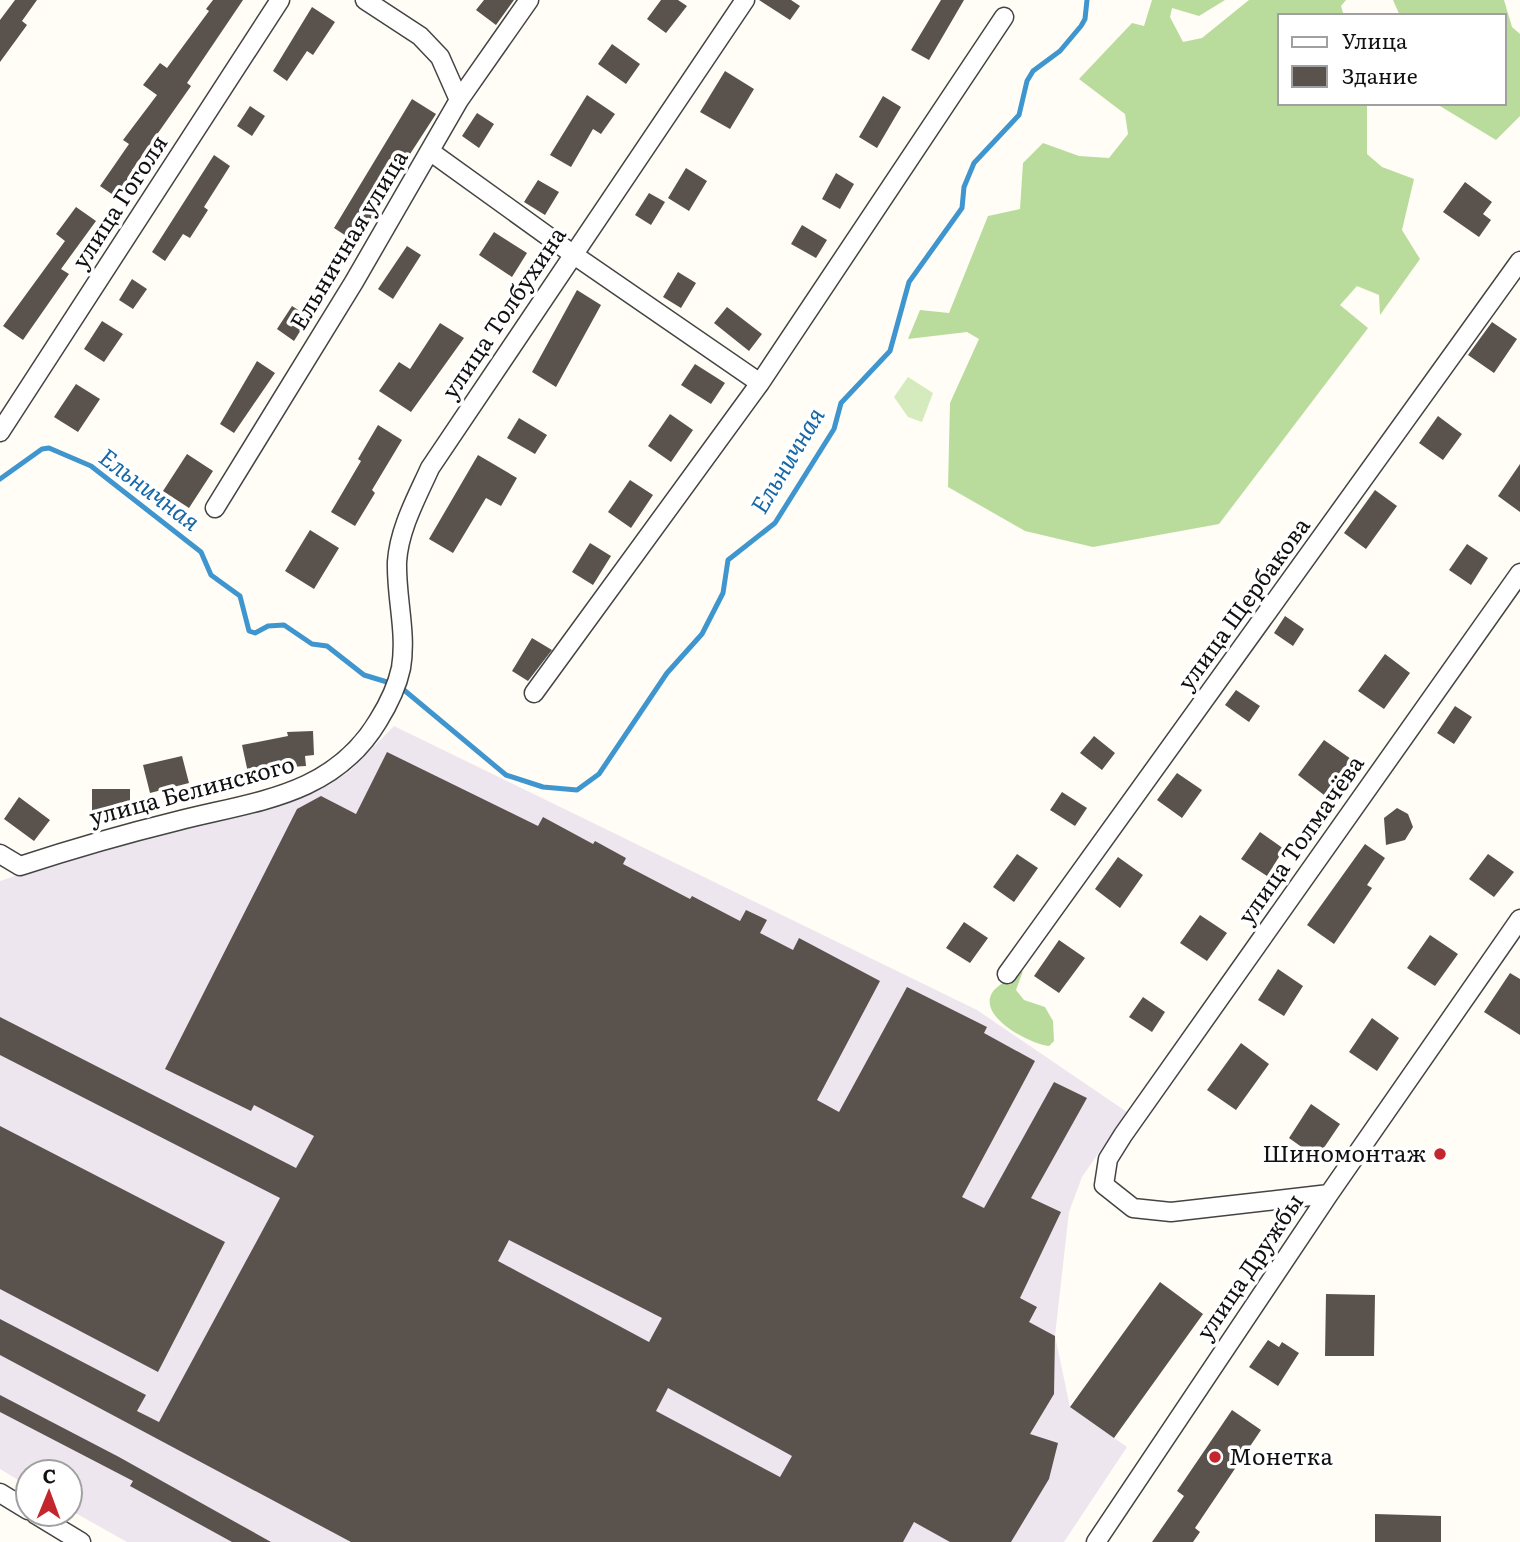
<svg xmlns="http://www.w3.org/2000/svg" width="1520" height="1542" viewBox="0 0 1520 1542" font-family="Literata,serif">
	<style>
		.industrial { fill: #eee6ef }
		.green { fill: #d5ebbd }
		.forest { fill: #b9dc9c }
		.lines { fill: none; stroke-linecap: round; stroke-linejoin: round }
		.stream { stroke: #3f96cf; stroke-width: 5 }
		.building { fill: #5a524d; fill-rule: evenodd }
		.minor-casing { stroke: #444; stroke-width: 21 }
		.minor { stroke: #fff; stroke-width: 18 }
		.poi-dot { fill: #c4262e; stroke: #fff; stroke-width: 2.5 }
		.labels { text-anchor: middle; stroke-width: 7; stroke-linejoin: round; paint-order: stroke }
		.street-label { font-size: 23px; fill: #111; stroke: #fff }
		.poi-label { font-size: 23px; fill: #111; stroke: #fff; text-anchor: end }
		.water-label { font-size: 24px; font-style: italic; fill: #1768a6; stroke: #fff }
	</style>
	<rect width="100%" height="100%" fill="#fffdf5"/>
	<path class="industrial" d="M394,726L977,1010L1127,1112L1082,1177L1069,1212L1055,1336L1070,1407L1127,1447L1064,1542H127L70,1510V1472H28V1486L0,1469V881L85,853L275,807L323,788L350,771Z"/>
	<path class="green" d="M908,377L933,393L922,422L908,417L894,397Z"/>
	<path class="forest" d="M1152,0H1225L1199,16L1172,8L1170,17L1183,42L1202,38L1249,0H1346L1341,6L1344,16H1280V103H1367V154L1382,167L1414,179L1402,230L1420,259L1380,315L1379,295L1357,286L1340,305L1368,328L1219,524L1093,547L1025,531L948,487L950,403L979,339L967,332L908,339L920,310L949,313L988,216L1020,209L1023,163L1043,143L1079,156L1109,158L1128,134L1125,114L1079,79L1132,23L1144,26Z
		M1393,0H1504L1512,27L1520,34V116L1496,140L1435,103H1504V16H1400Z
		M1023,971L1016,990L1024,1000L1045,1007L1053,1021L1054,1041L1049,1046C1030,1044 978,1017 992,993C997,984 1015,977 1023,971Z"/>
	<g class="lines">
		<path class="stream" d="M0,479L42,449L49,448L91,466L201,552L211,575L240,596L249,631L255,633L268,626L284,625L312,644L327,646L364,675L387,682
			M404,690L506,775L543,787L577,790L599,774L667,673L702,634L723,593L728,560L775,523L834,429L841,403L890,351L909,282L962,208L964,187L974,163L1019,115L1027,81L1033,71L1060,51L1081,26L1085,19L1087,0"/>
	</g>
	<path class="building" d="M15,0H37L22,21L27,25L0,62V20Z
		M213,0H243L187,83L191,86L132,170L137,173L119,199L100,186L129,144L123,140L157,95L143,85L160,63L167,68L209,11L206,9Z
		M484,0H514L496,25L476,10Z
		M661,0H678L687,6L666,33L647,19Z
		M759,0H791L800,6L790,20Z
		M941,0H964L929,60L911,50Z
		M312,7L335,22L313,55L307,51L287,81L273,71Z
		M612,44L640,64L626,84L598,64Z
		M725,71L754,89L730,129L700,112Z
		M587,95L615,114L601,134L593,129L571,167L550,155Z
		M883,96L901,107L877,148L859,137Z
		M412,99L436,114L375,208L379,211L357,243L334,228Z
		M250,106L265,116L252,136L237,126Z
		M477,113L494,124L479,148L462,136Z
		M214,155L230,166L204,207L208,210L190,238L183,234L165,261L152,252Z
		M686,168L707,181L689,211L668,198Z
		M836,173L854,184L840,209L822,199Z
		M538,180L559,192L545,215L524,202Z
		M1465,182L1492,202L1483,214L1491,220L1479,237L1443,212Z
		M649,193L665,202L651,225L635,215Z
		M76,207L96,221L61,269L69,274L23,340L3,326L65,241L56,234Z
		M802,225L827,240L816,258L791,244Z
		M494,232L527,253L512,277L479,255Z
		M407,246L421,255L393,299L378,289Z
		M678,272L696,283L681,308L663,297Z
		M132,279L147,289L133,309L119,300Z
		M577,290L601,305L556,387L532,372Z
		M292,306L309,317L294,341L277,329Z
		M727,307L762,334L749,351L714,323Z
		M102,321L123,334L104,362L84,349Z
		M1492,322L1517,339L1494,373L1468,355Z
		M440,323L464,338L411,412L379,391L399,362L410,369Z
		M257,361L275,373L234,433L220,424Z
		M695,364L725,383L711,404L681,385Z
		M76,384L100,399L78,432L54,417Z
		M670,414L693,430L671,462L648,446Z
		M1438,416L1462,434L1443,460L1419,443Z
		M519,418L547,435L535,454L507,438Z
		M378,425L402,440L372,490L375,493L355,526L331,512L361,461L358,459Z
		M187,454L213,471L189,508L163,491Z
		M478,455L517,478L501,506L486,498L453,553L429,539Z
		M1520,464V512L1498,496Z
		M630,480L653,495L631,528L608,512Z
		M1375,490L1397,506L1366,549L1344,533Z
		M310,530L339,548L314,589L285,571Z
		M590,543L611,556L593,585L572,572Z
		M1467,544L1488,558L1471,585L1449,570Z
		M1285,616L1304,629L1293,646L1274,633Z
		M532,638L552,650L528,681L512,671Z
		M1385,654L1410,673L1384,709L1358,691Z
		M1236,690L1260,706L1249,722L1225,705Z
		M1455,706L1472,717L1454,744L1437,733Z
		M313,731L314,755L305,756L306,766L274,768L276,777L250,782L242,745L288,736L287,732Z
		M1094,736L1115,753L1102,770L1080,753Z
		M1324,740L1351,759L1324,795L1298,775Z
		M387,752L538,826L543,817L593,844L595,841L626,858L623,864L690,899L692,896L740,921L746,910L767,920L760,933L793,950L799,938L880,981L817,1100L839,1112L907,987L987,1027L984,1033L1035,1061L962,1197L984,1208L1054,1082L1087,1098L1031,1198L1061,1212L1020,1298L1037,1307L1029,1322L1055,1336L1054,1394L1030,1434L1058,1443L1049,1479L1011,1542H950L914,1522L903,1542H351L0,1355V1319L146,1395L137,1411L159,1422L280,1198L0,1055V1017L296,1168L314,1136L254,1105L251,1111L165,1069L297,809L321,796L356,814ZM509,1240L662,1318L649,1342L498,1261ZM668,1388L792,1456L780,1477L656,1411Z
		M182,756L189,783L150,793L143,765Z
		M1177,773L1202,790L1182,818L1157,800Z
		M92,789H130V816H92Z
		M1062,792L1087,808L1075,826L1050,810Z
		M19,797L50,820L34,841L4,819Z
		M1397,808L1408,814L1413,827L1405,840L1386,845L1384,818Z
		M1260,832L1284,849L1267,876L1241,859Z
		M1365,844L1385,858L1367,885L1372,888L1334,944L1307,925Z
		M1017,854L1038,868L1014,902L993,887Z
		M1488,854L1514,872L1494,897L1469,879Z
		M1118,857L1143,875L1120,908L1095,889Z
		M1200,915L1227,933L1207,961L1180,943Z
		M964,922L988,938L970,963L946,948Z
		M1430,935L1458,954L1435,986L1407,968Z
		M1059,940L1085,958L1059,993L1034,976Z
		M1278,969L1303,986L1284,1016L1258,1000Z
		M1510,973L1520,979V1035L1484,1012Z
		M1143,997L1165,1012L1152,1032L1129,1017Z
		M1372,1018L1399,1038L1377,1071L1349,1052Z
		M1241,1043L1269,1064L1236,1110L1207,1090Z
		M1311,1104L1340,1124L1317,1158L1289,1138Z
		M0,1126L225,1242L158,1372L0,1289Z
		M1160,1282L1203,1314L1114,1438L1070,1407Z
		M1326,1294L1375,1295L1374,1356H1325Z
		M1268,1340L1279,1347L1282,1342L1299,1353L1278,1386L1249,1367Z
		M0,1395L119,1457L271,1542H232L130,1486L133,1481L0,1412Z
		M1232,1410L1261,1430L1195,1528L1200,1532L1193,1542H1152L1184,1496L1177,1491Z
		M1375,1514L1441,1516V1542H1375Z"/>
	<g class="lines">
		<g class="minor-casing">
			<path id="minor" d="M365,0L420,36L440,57L459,100
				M431,152L574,255L760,383
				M0,432L280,0
				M215,508L354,282L459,100L529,0
				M534,693L760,383L1004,17
				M0,854L20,866C72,849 124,834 177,821C255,801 333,796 378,721C388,705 397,687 401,668C407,632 396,598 397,562C399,529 417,497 430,468L745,0
				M1007,974L1520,261
				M1329,1194L1171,1212L1133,1208L1104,1185L1108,1159L1123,1135L1520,573
				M0,1493L28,1510
				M35,1514L81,1542
				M1096,1542L1329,1194L1520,919"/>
		</g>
		<use href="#minor" class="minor"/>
	</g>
	<g class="poi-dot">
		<circle cx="1440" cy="1154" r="7"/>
		<circle cx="1215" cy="1457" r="7"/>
	</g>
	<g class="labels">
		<g class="street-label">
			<text transform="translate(120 202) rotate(-57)" y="8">улица Гоголя</text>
			<text transform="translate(349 240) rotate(-59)" y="8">Ельничная улица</text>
			<text transform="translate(504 313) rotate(-56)" y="8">улица Толбухина</text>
			<text transform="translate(1244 604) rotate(-54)" y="8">улица Щербакова</text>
			<text transform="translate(192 791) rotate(-15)" y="8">улица Белинского</text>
			<text transform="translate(1301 840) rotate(-55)" y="8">улица Толмачёва</text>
			<text transform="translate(1250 1267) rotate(-56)" y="8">улица Дружбы</text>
		</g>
		<g class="poi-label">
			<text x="1426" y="1162">Шиномонтаж</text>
			<text x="1229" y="1465" text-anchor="start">Монетка</text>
		</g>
		<g class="water-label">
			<text transform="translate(788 461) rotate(-59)" y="8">Ельничная</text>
			<text transform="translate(149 490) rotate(37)" y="8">Ельничная</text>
		</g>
	</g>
	<rect x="1278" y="14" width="228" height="91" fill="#ffffff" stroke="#a0a0a0" stroke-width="2"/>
	<rect x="1292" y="37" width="35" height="10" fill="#ffffff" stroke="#a0a0a0" stroke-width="2"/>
	<text x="1342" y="49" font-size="21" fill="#111111">Улица</text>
	<rect x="1292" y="66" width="35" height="21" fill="#5a524d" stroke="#a0a0a0" stroke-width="2"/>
	<text x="1342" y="84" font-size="21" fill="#111111">Здание</text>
	<g transform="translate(49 1493) rotate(1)"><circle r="33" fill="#ffffff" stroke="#a0a0a0" stroke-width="2"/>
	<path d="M0-5L12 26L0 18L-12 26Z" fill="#c4262e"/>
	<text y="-10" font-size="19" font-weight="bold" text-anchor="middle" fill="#111111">С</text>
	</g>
</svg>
